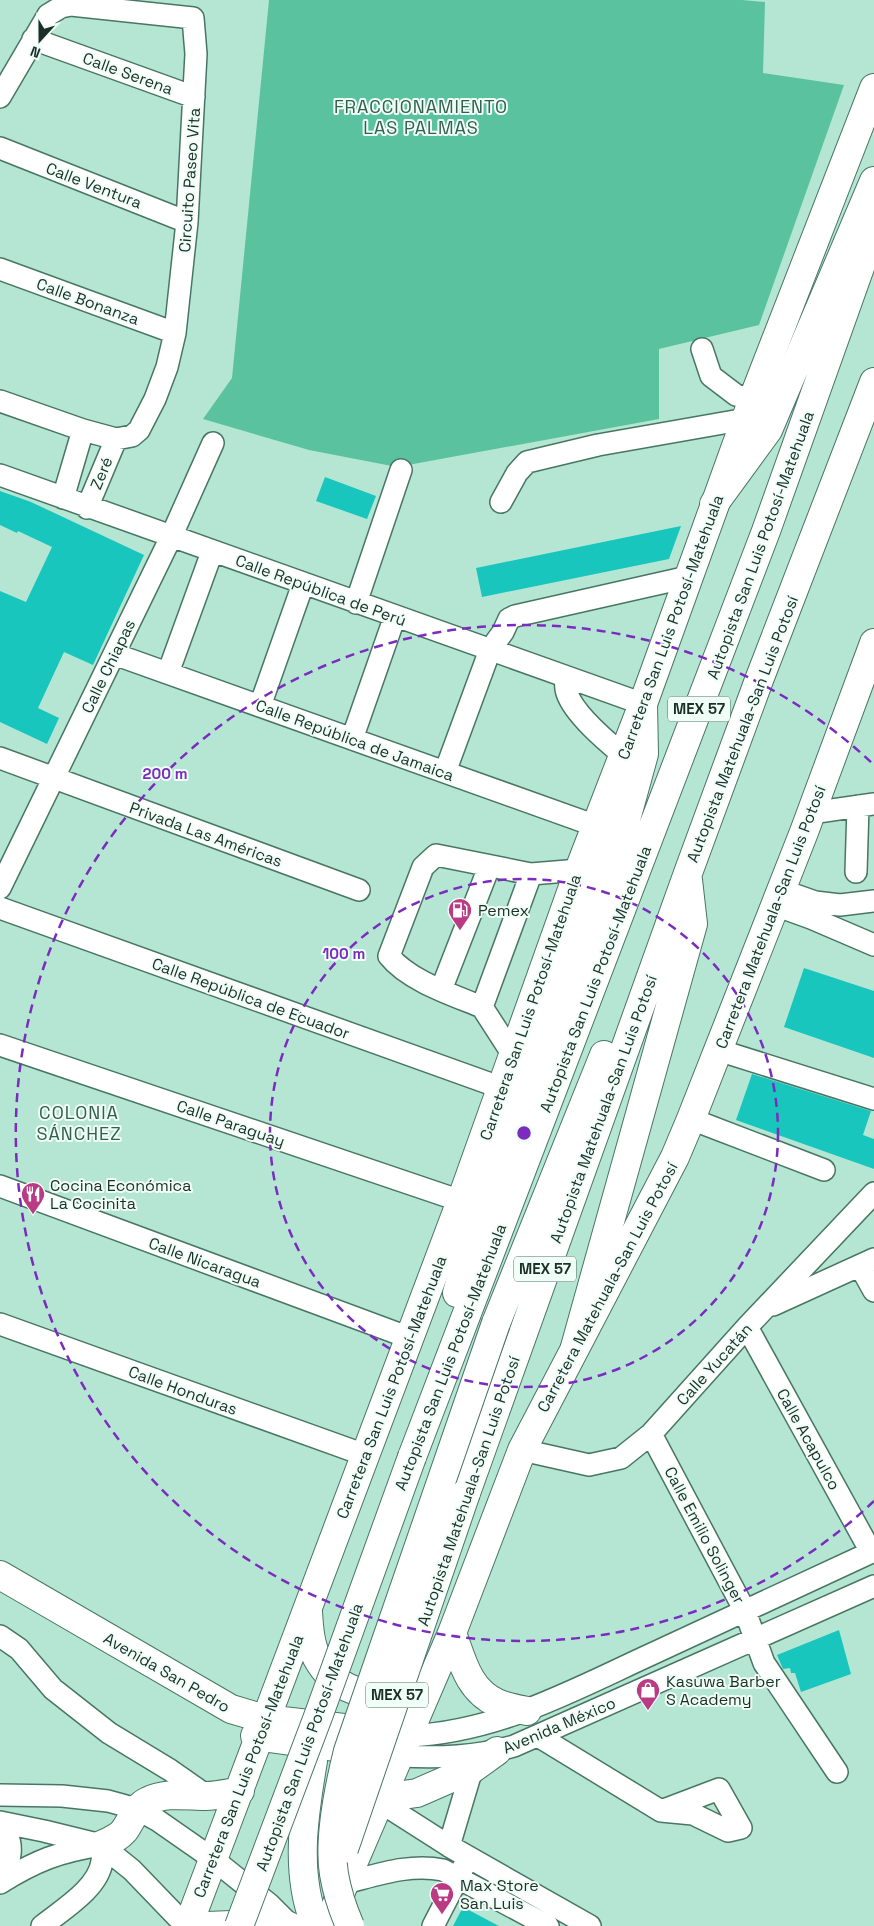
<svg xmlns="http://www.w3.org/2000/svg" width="874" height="1926" viewBox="0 0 874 1926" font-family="'Space Grotesk',sans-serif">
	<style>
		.green { fill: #5bc2a0 }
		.building { fill: #18c6bd }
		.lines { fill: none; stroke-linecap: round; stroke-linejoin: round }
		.minor-casing { stroke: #487665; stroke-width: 24 }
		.major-casing { stroke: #487665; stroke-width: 30 }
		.highway-casing { stroke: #487665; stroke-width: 30 }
		.minor { stroke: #fff; stroke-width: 21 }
		.major { stroke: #fff; stroke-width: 28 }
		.highway { stroke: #fff; stroke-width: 28 }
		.highway-bridge-casing { stroke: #487665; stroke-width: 30; stroke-linecap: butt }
		.highway-bridge { stroke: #fff; stroke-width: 28 }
		.ring { fill: none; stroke: #7b2cbf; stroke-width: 2.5; stroke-dasharray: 9 6 }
		.labels { text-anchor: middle; stroke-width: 4; stroke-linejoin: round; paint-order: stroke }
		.shield { fill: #f0fef8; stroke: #5b6d66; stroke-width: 1 }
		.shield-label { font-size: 15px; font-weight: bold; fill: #1b2f28 }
		.street-label { font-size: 16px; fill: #1b2f28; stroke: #f0fef8 }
		.poi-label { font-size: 16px; fill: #1b2f28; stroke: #f0fef8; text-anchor: start }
		.neighbourhood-label { font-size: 18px; letter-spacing: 1px; fill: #325f4f; stroke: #f0fef8 }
		.centre { fill: #7b2cbf; stroke: #f0fef8; stroke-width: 2.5 }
		.ring-label { font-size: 15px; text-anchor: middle; font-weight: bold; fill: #7b2cbf; stroke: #f0fef8; stroke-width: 4; stroke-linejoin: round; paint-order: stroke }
	</style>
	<rect width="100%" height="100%" fill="#b5e6d3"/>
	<path class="green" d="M269,0H742L765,2L763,73L844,85L759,325L659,349V419L397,467L309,450L203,419L232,378Z"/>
	<path class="building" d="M325,477L376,496L367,519L316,501Z
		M0,491L31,502L144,555L93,665L64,652L38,708L59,718L47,744L0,722V591L26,602L52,547L18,531L17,533L0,525Z
		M681,526L669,559L482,597L476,568Z
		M804,968L874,991V1058L784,1027Z
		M752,1074L871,1111L863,1135L874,1139V1169L736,1120Z
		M839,1630L851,1674L801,1692L795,1673H791L790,1668L783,1669L777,1655Z
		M463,1907L499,1926H453Z"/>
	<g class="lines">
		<g class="minor-casing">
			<path id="minor" d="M33,39L194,97
				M0,97L48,15L61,7L71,5L193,18L196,54L187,222L175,333L167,367L155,399L139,430L132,436L116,439L83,430L0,401
				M0,148L187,222
				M0,269L175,333
				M702,349L711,376L736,395L753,399
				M0,475L643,704
				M63,498L83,430
				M501,502L517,473L527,462L598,445L746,419
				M87,508L116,439
				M356,603L401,470
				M114,654L596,826
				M168,673L212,552
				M565,677C566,682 565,688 567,693C574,714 606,741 623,755
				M260,706L303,584
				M352,739L395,616
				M0,758L359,890
				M445,772L490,650L503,632L509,619L515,616L688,577
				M811,813L874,804
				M856,872L858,806
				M0,888L171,537L213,443
				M781,890L815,902L840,905L874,901
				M775,905L811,918L874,945
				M0,908L502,1088
				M441,990L489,867
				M482,1007C453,995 409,981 389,956L423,867L436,855L531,874
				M0,1045L461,1201
				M718,1050L874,1099
				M513,1055L482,1007L531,874L579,870
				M691,1119L824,1170
				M0,1186L410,1338
				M860,1266L874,1291
				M773,1305L874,1259
				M0,1324L365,1455
				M747,1327L871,1552
				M651,1434L745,1611L764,1663L837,1772
				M522,1450L589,1465L621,1458L651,1434L747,1327L874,1193
				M0,1636L19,1649L53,1689L109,1733L170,1770L207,1796
				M408,1736C499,1732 573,1690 654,1653C727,1619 801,1585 874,1551
				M538,1736L661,1811L693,1814L728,1831L741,1828L719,1789L661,1811
				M400,1756C439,1758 476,1757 514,1746L874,1586
				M0,1795L62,1796L108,1801L137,1809L157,1820L213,1859L269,1904L291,1926
				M380,1802L449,1846L590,1926
				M0,1822L44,1831L101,1845L132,1870L186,1926
				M0,1826C17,1841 10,1865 0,1882
				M449,1846L472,1769
				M0,1883C37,1860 59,1852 101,1845C102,1850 103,1856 102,1861C99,1888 62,1910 42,1926
				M345,1883C377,1875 410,1863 443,1870L548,1926
				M433,1926L465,1864"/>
		</g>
		<g class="major-casing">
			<path id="major" d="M0,1575L231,1709L265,1719L379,1732
				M308,1612C309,1627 310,1644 317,1658C332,1686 360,1697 390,1694
				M452,1633C462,1660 468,1690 497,1703C506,1707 517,1709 527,1711
				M255,1736L400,1756
				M382,1798L417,1793L472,1769L497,1751
				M101,1845C110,1841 118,1838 124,1831C132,1820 135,1807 148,1801C165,1792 187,1796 205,1796C217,1796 229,1793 240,1791
				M188,1926L461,1201L579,870L643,704L753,399L874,88
				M207,1926L259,1924L289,1926
				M329,1926L342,1889L452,1633L522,1450L675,1157L691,1119L804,832L874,643"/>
		</g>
		<g class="highway-casing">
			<path id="highway" d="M714,504L768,430L874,181
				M457,1293L475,1228L488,1191L625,823L644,754L643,704
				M496,1323L604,1055
				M575,1347L693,924L688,880
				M412,1457L766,531L874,228
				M466,1493L688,873L759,680L874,382
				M313,1761C304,1814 294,1874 316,1926"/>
		</g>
		<use href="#minor" class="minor"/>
		<use href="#major" class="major"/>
		<use href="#highway" class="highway"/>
		<g class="highway-bridge-casing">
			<path id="highway-bridge" d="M344,1849L466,1493
				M239,1926L319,1714L412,1457
				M350,1926C343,1910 337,1892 334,1874C328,1838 339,1787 348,1751L496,1323"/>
		</g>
		<use href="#highway-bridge" class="highway-bridge"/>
	</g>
	<g class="ring">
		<circle cx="524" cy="1133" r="254"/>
		<path d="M874 1501A508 508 0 1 1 874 765"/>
	</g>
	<defs>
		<g id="fuel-pin" transform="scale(1.25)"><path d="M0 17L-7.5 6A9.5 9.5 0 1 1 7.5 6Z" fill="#bb3a84" stroke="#f0fef8"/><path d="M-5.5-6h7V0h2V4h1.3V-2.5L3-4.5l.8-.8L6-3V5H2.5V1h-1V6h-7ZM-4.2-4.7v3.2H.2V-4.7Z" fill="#fff"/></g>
		<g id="restaurant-pin" transform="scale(1.25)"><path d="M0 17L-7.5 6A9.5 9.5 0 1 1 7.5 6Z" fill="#bb3a84" stroke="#f0fef8"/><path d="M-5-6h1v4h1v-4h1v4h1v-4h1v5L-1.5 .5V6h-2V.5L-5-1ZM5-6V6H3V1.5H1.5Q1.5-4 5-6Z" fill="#fff"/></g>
		<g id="shop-pin" transform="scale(1.25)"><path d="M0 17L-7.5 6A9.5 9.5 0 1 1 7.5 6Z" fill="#bb3a84" stroke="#f0fef8"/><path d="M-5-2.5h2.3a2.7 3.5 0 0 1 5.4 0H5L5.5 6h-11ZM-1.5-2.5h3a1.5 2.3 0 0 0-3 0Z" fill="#fff"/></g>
		<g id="supermarket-pin" transform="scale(1.25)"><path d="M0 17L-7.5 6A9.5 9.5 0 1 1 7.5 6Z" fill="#bb3a84" stroke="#f0fef8"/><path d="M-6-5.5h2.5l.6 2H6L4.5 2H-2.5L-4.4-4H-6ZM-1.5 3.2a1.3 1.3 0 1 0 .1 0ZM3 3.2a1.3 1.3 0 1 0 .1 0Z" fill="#fff"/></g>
	</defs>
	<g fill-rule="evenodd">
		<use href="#fuel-pin" x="460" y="910"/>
		<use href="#restaurant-pin" x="33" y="1194"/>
		<use href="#shop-pin" x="648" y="1690"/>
		<use href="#supermarket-pin" x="442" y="1894"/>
	</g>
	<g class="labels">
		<g class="shield">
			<rect x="668" y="696.5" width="62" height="25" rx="4"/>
			<rect x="514" y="1256.5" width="62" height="25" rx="4"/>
			<rect x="366" y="1682.5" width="62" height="25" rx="4"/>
		</g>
		<g class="shield-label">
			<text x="699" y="714">MEX 57</text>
			<text x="545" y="1274">MEX 57</text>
			<text x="397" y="1700">MEX 57</text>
		</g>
		<g class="street-label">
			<text transform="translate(128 73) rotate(20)" y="6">Calle Serena</text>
			<text transform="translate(189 180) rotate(-86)" y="6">Circuito Paseo Vita</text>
			<text transform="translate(94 185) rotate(21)" y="6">Calle Ventura</text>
			<text transform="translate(88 301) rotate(20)" y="6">Calle Bonanza</text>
			<text transform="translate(101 473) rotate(-68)" y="6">Zeré</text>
			<text transform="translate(760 545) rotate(-70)" y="6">Autopista San Luis Potosí-Matehuala</text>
			<text transform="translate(321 590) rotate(20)" y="6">Calle República de Perú</text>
			<text transform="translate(670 627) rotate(-70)" y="6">Carretera San Luis Potosí-Matehuala</text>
			<text transform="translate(108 666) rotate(-64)" y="6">Calle Chiapas</text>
			<text transform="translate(742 729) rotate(-69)" y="6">Autopista Matehuala-San Luis Potosí</text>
			<text transform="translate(355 740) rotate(20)" y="6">Calle República de Jamaica</text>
			<text transform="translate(206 834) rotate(20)" y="6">Privada Las Américas</text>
			<text transform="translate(770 917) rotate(-69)" y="6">Carretera Matehuala-San Luis Potosí</text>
			<text transform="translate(595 979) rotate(-69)" y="6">Autopista San Luis Potosí-Matehuala</text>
			<text transform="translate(251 998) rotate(20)" y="6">Calle República de Ecuador</text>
			<text transform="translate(530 1007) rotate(-71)" y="6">Carretera San Luis Potosí-Matehuala</text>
			<text transform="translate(603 1109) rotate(-70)" y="6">Autopista Matehuala-San Luis Potosí</text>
			<text transform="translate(231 1123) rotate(19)" y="6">Calle Paraguay</text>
			<text transform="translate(205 1262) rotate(20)" y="6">Calle Nicaragua</text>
			<text transform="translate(607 1287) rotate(-62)" y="6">Carretera Matehuala-San Luis Potosí</text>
			<text transform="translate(450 1357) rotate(-69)" y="6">Autopista San Luis Potosí-Matehuala</text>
			<text transform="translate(714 1364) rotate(-48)" y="6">Calle Yucatán</text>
			<text transform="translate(391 1387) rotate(-69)" y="6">Carretera San Luis Potosí-Matehuala</text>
			<text transform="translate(183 1390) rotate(20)" y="6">Calle Honduras</text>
			<text transform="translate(809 1439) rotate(61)" y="6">Calle Acapulco</text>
			<text transform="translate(468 1491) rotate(-71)" y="6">Autopista Matehuala-San Luis Potosí</text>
			<text transform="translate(705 1535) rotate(62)" y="6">Calle Emilio Solinger</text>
			<text transform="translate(167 1672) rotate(30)" y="6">Avenida San Pedro</text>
			<text transform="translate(559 1725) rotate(-23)" y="6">Avenida México</text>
			<text transform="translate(309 1737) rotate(-70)" y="6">Autopista San Luis Potosí-Matehuala</text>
			<text transform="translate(248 1766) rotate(-69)" y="6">Carretera San Luis Potosí-Matehuala</text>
		</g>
		<g class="poi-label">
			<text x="478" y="916">Pemex</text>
			<text x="50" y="1191">Cocina Económica<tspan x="50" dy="18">La Cocinita</tspan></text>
			<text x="666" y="1687">Kasuwa Barber<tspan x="666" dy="18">S Academy</tspan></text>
			<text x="460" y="1891">Max Store<tspan x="460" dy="18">San Luis</tspan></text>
		</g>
		<g class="neighbourhood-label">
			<text x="421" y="113">FRACCIONAMIENTO<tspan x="421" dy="21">LAS PALMAS</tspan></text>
			<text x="79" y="1119">COLONIA<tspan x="79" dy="21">SÁNCHEZ</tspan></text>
		</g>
	</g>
	<circle cx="524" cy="1133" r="8" class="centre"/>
	<g class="ring-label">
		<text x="165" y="779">200 m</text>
		<text x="344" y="959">100 m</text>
	</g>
	<g transform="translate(40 40) rotate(201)" stroke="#f0fef8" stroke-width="4" paint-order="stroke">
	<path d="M0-4L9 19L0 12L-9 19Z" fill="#1b2f28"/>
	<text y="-8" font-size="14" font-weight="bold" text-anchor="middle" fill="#1b2f28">N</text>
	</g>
</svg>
